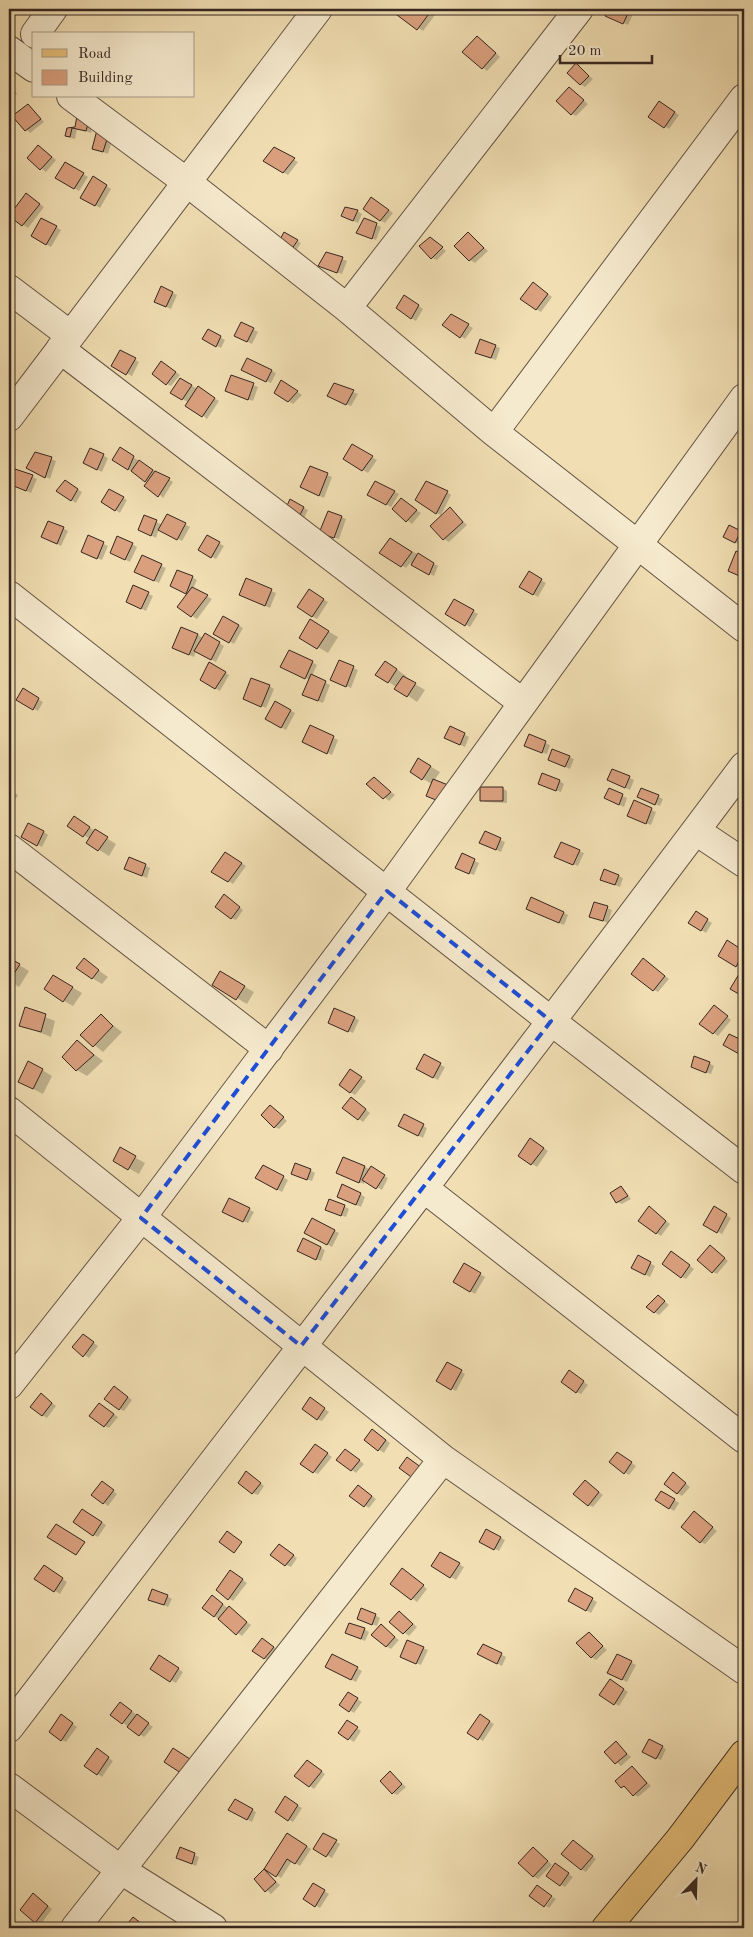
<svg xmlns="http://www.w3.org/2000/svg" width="753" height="1937" viewBox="0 0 753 1937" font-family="'Old Standard TT',serif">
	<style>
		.shadow { fill: #0003 }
		.building { fill: #daa07e; stroke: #352620 }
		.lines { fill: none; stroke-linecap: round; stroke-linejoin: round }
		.minor-casing { stroke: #645445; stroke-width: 30 }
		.major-casing { stroke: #352620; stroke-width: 30 }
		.minor { stroke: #f6eace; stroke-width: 28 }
		.major { stroke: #e8c07a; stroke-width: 28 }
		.marked { fill: none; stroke: #1d4ed8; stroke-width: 4; stroke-dasharray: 10 6; stroke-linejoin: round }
	</style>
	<rect width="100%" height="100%" fill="#f1dfb3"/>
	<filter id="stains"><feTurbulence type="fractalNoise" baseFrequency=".004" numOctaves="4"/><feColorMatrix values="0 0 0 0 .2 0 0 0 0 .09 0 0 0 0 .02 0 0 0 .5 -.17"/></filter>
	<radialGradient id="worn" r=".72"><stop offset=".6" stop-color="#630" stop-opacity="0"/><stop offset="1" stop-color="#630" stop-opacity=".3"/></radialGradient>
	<path class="shadow" d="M19,9H29L26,13Z
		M397,9H427L435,15L423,31L395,11Z
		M610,9H633L635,10L628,25L607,15Z
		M482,40L500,57L487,71L464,52Z
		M576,65L593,79L585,87L580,84Z
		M9,79L17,94L9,99Z
		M574,92L588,104L576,116L572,114Z
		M659,103L679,115L669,129L650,117Z
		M28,105L44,122L30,133L14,116Z
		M78,118L93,123L91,133L77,128L75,139L71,138L66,136L72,128L75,130Z
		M97,131L113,137L108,154L93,148Z
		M39,146L56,160L46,172L29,158Z
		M274,149L298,162L288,175L265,161Z
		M66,164L88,177L79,191L57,178Z
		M94,178L111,189L100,208L82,197Z
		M9,186L14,189L9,200Z
		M31,198L44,207L28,228L10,216Z
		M376,201L393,213L385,223L380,220Z
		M357,211L362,214L358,223L347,218Z
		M42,219L61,230L51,247L32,236Z
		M364,219L381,227L376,240L358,233Z
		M469,233L488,251L475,263L470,260Z
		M284,234L301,243L291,258Z
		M430,238L446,251L437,260L432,258Z
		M327,253L347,261L342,274L320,266Z
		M538,287L552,297L541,312L536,309Z
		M172,293L177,295L171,309L160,304Z
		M409,299L423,309L416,321L411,318Z
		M452,316L473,328L465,339L444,325Z
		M242,323L258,332L252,344L240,338Z
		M208,330L225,340L221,348L204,339Z
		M495,346L500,348L496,360L481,355Z
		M121,352L139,362L132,376L113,366Z
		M166,365L180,375L171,386L167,384Z
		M272,371L276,373L271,383L247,372Z
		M231,376L258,387L253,401L231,393Z
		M180,379L219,401L207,419L189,403L172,392Z
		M286,384L302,395L293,404L275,392Z
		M335,385L358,394L351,406L333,398Z
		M352,446L377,460L368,473L344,459Z
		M90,449L108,458L102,472L84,463Z
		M120,449L173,482L163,498L148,482L114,460Z
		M36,454L56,461L50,479L28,467Z
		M310,468L332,477L324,498L307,490Z
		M16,470L37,479L31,493L11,484Z
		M65,482L82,492L76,503L71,500Z
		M376,483L399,494L391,507L368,494Z
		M110,491L127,500L120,513L102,501Z
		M447,492L451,495L441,515L436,513Z
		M290,501L308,510L304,518L286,509Z
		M405,503L421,513L412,524L394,509Z
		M450,509L467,525L449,542L444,539Z
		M168,516L190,527L182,541L159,529L156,538L140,529L145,517L163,525Z
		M341,517L346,519L339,539L325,535Z
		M729,527L744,534L740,545L724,536Z
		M63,528L68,531L61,546L47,539Z
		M88,537L108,546L102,560L87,554Z
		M208,537L224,546L216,559L200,550Z
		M391,539L438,566L434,576L410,563L406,568L381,553Z
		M132,544L137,547L130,562L116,555Z
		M142,557L166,568L159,583L140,574Z
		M529,573L546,583L538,597L520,586Z
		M192,577L197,580L193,589L212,599L197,619L179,607L188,594L176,588Z
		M247,580L276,593L270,608L245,597Z
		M133,587L153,596L146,611L132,604Z
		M309,591L328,602L317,619L312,616Z
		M454,601L478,614L470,627L447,613Z
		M224,617L243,628L234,644L215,633Z
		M311,621L338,637L328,653L301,637Z
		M198,635L203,638L205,635L224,646L216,662L196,651L194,657L178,650Z
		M312,662L317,665L312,676L330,685L323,703L308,697L310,680L286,669Z
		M340,662L358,670L351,688L336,682Z
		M210,664L229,675L220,691L201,680Z
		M395,668L406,676L405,678L425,690L417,702L389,682Z
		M269,686L274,689L266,708L249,701Z
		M23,690L43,702L38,711L17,699Z
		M275,703L295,713L286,730L266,719Z
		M311,727L338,740L332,755L308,744Z
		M450,727L469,737L465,747L450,740Z
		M529,736L550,745L547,754L530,748Z
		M569,757L574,759L570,769L554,762Z
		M428,765L440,772L432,784L423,779Z
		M613,770L634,780L630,790L613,782Z
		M374,778L395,795L389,801L368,784Z
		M560,781L564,784L561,792L544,786Z
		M502,788L507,791V803L486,802L481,800Z
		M9,789L18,795L11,807L9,806Z
		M642,789L663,799L660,806L643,799Z
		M610,790L627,798L624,807L610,801Z
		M634,802L656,812L651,825L633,818Z
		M79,821L116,844L109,856L88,843L90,839L69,825Z
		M44,832L48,835L42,847L22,836Z
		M485,833L505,842L501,852L485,845Z
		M579,851L584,853L578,866L560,859Z
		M225,853L246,866L233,884L213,871Z
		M462,855L479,863L474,875L461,870Z
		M145,865L150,868L147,878L130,871Z
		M605,870L623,878L620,887L606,882Z
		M228,899L243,910L236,920L231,918Z
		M594,903L612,910L608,923L590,916Z
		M532,911L564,913L568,915L564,925Z
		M696,913L712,923L706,933L690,923Z
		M727,942L744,952V964L741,968L720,955Z
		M9,959L29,971L19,987L9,981Z
		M84,960L108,977L102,984L92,978Z
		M648,962L669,979L658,992L654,990Z
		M220,973L254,992L247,1004L213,984Z
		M63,982L82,993L73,1006L64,1001Z
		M26,1009L55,1021L51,1037L21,1025Z
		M335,1009L359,1020L353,1033L334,1025Z
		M719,1010L731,1020L718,1036L701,1023Z
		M101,1016L122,1032L103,1052L82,1035Z
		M730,1035L744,1043V1055L725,1045Z
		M78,1042L103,1061L87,1076L77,1070L64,1057Z
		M424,1056L445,1067L438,1080L417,1068Z
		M709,1063L714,1066L711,1074L697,1069Z
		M42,1070L52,1076L43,1094L29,1087Z
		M355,1074L366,1081L355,1095L350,1092Z
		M356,1101L370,1113L363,1122L344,1108Z
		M275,1110L287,1121L279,1129L275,1127Z
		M405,1116L427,1128L423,1138L400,1126Z
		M535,1142L548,1151L537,1167L520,1156Z
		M120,1149L145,1163L139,1174L114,1160Z
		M263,1167L288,1180L282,1192L257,1178Z
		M365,1167L388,1178L382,1190L365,1180L364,1184L342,1176Z
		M310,1170L315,1173L312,1181L297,1176Z
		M621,1187L631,1199L622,1204L617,1202Z
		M360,1194L365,1197L361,1207L338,1197Z
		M229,1199L254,1212L248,1223L228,1214Z
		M344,1206L349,1209L346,1217L331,1212Z
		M649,1208L670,1224L661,1236L656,1233Z
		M714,1208L731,1218L722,1234L705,1224Z
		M313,1220L339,1233L332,1247L306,1233Z
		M321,1248L325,1250L321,1261L303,1253Z
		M715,1249L728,1261L717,1274L713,1272Z
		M676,1255L694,1269L686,1279L682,1277Z
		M639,1257L655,1266L650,1277L633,1268Z
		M465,1265L485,1277L475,1294L455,1282Z
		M662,1299L669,1305L659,1315L654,1312Z
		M87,1338L98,1346L89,1358L74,1347Z
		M448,1363L465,1374L456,1391L438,1381Z
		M574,1375L588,1385L581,1394L576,1392Z
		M119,1390L132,1400L124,1411L120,1409Z
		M46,1398L56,1406L47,1418L42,1415Z
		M315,1402L329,1412L322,1421L317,1419Z
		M104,1407L118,1417L109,1428L105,1426Z
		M377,1433L390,1443L384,1453L365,1440Z
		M320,1448L332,1457L318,1474L314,1472Z
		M350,1453L364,1464L356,1473L338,1460Z
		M622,1456L636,1466L629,1475L624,1472Z
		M251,1476L264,1486L258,1495L253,1493Z
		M678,1477L690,1487L682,1496L677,1493Z
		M586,1482L603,1495L593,1507L588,1505Z
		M107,1486L117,1494L108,1506L104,1503Z
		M363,1489L376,1499L369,1508L351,1496Z
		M662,1492L679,1503L674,1511L657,1500Z
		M83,1511L106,1525L98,1537L94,1535Z
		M699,1516L717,1531L705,1544L701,1542Z
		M487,1530L505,1540L499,1551L481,1541Z
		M284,1548L297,1558L291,1567L286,1565Z
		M440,1553L464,1567L456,1580L433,1566Z
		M44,1567L67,1582L60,1594L36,1579Z
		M407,1572L427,1589L417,1602L392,1583Z
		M235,1574L247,1583L233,1601L229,1598Z
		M575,1590L597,1602L591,1613L569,1601Z
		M167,1596L172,1599L168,1607L150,1599Z
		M217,1600L251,1625L242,1636L214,1616Z
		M375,1615L380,1618L377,1626L358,1619Z
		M404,1615L417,1627L409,1636L391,1622Z
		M381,1626L399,1640L391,1649L386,1646Z
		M364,1629L369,1632L365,1641L351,1635Z
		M589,1633L607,1650L596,1660L591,1657Z
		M267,1642L278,1650L269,1661L264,1658Z
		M484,1645L506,1657L502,1666L479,1654Z
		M423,1648L428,1650L421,1665L406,1659Z
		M333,1655L362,1671L356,1682L327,1666Z
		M618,1656L636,1665L627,1682L609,1673Z
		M159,1657L183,1672L176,1683L152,1669Z
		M610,1681L628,1692L619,1706L601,1695Z
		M349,1694L362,1702L354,1713L341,1705Z
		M125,1706L153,1727L144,1737L123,1723Z
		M480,1716L494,1724L483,1741L469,1732Z
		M66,1719L77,1727L66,1742L62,1740Z
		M352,1724L361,1731L354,1742L340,1733Z
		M650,1741L666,1749L661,1760L644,1752Z
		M616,1743L631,1757L621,1766L605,1752Z
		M101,1753L113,1761L102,1777L98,1774Z
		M312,1764L325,1774L314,1789L310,1786Z
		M632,1767L651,1786L638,1797L616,1781Z
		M390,1773L406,1787L397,1795L393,1793Z
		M285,1798L302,1808L293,1822L276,1812Z
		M235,1800L256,1812L252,1822L230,1810Z
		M288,1834L311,1849L300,1866L292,1861L281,1878L266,1868Z
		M324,1834L340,1844L332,1858L315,1848Z
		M574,1841L596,1859L586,1872L581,1869Z
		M181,1849L199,1857L196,1866L177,1858Z
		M538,1852L552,1865L538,1879L533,1876Z
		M560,1868L573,1877L565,1887L548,1876Z
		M265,1871L280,1885L271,1894L256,1879Z
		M313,1884L329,1894L320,1908L304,1899Z
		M37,1897L52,1909L41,1924L22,1910Z
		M553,1897L556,1899L549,1908L546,1906Z
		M15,1924L20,1926L23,1928H12Z"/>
	<path class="building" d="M396,9H428L431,11L417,30L393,12Z
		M608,9H630L623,24L605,16Z
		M477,36L496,53L482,69L462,52Z
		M576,63L589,76L580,85L567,73Z
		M569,87L584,100L571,115L556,101Z
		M659,101L675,112L664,128L648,117Z
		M28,104L41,119L25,131L12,116Z
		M77,116L89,120L86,131L72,128L70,137L65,136L67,128L75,127Z
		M97,130L109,133L103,152L92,149Z
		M38,145L52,157L40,170L27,158Z
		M274,147L295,158L283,173L263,161Z
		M65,162L84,173L74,189L55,178Z
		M93,176L107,185L95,206L80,198Z
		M26,193L40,204L22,226L9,216Z
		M371,197L389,210L380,221L363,209Z
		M345,207L358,210L353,221L341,216Z
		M41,218L57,226L46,245L31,236Z
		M364,218L377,223L372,239L356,233Z
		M284,232L298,240L286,257L275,249Z
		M468,232L484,248L469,261L454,246Z
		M430,237L443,247L431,259L419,246Z
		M326,252L343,257L337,273L318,266Z
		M533,282L548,294L536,310L520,299Z
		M161,286L173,292L166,307L154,302Z
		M404,295L419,305L411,319L396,308Z
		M451,314L469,324L460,338L442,325Z
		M241,322L254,328L247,342L234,336Z
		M208,329L221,336L216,347L202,339Z
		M480,339L496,345L491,358L475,353Z
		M120,350L136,358L126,375L111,366Z
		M247,358L272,370L266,382L241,370Z
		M161,361L176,372L166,385L152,374Z
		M231,375L254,383L248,400L225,391Z
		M180,378L192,385L182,400L170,393Z
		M281,380L298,391L288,402L274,393Z
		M334,383L354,390L346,405L327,396Z
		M198,386L215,398L202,417L185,406Z
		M352,444L373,456L362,471L343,459Z
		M120,447L134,456L128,470L112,460Z
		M90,448L104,454L97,470L83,463Z
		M35,452L52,457L45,478L26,468Z
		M139,460L153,470L145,482L131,471Z
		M310,466L328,473L319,496L300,487Z
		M15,469L33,475L26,491L9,484Z
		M155,471L170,478L158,497L144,486Z
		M65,480L78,489L71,501L56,491Z
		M375,481L395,491L386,505L367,495Z
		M426,481L448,491L436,514L415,500Z
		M109,489L124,497L115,511L101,502Z
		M401,498L417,510L406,522L392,509Z
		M290,499L304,507L299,517L285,510Z
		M450,507L463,522L443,540L430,526Z
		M328,511L342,516L334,538L319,533Z
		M167,514L186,523L177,540L158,530Z
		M144,515L157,520L151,536L138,530Z
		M48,521L64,527L57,544L41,537Z
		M729,525L741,531L735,543L723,537Z
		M88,535L104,542L97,559L81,552Z
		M207,535L220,542L211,558L198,550Z
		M117,536L133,543L125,560L110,553Z
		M390,538L412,552L401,567L379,553Z
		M736,551L744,555V578L728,571Z
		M418,553L434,563L429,575L411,565Z
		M142,555L162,564L154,581L134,572Z
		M177,570L193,576L186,594L170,586Z
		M529,571L542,579L533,595L519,587Z
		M246,578L272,589L265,606L239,595Z
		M133,585L149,592L141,609L126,602Z
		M192,587L208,595L191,617L177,607Z
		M309,589L324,599L312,617L297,607Z
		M454,599L474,610L465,626L445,614Z
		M223,616L239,625L229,643L213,634Z
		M310,619L329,631L317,649L299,638Z
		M181,627L198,634L189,655L172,648Z
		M205,633L220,642L211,660L194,651Z
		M289,650L313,661L305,679L280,667Z
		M339,660L354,666L346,687L330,680Z
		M385,661L397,669L388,683L375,675Z
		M209,662L226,672L215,689L200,680Z
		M311,674L326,681L318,701L302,695Z
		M403,676L416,683L407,697L394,689Z
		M251,678L270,685L261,707L243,699Z
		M23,688L39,698L33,710L16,700Z
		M275,701L291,710L281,728L265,719Z
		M310,725L334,736L327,754L302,742Z
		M450,726L465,733L460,745L444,738Z
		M529,734L546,741L542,753L524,746Z
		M552,749L570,756L565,767L548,760Z
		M418,758L431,766L422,780L410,772Z
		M612,769L630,776L625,788L607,780Z
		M542,773L560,780L556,791L538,784Z
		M374,777L391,792L383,799L366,784Z
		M433,779L453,787L446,804L426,796Z
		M480,787H503V801H480Z
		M609,788L623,794L619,805L604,798Z
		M641,788L659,795L655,805L637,797Z
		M634,800L652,808L646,824L627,816Z
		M74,816L90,827L83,837L67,826Z
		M28,823L44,831L37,846L21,837Z
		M95,829L108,837L98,851L86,843Z
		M485,831L501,838L496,850L479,843Z
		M561,842L580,850L573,865L554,857Z
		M225,852L242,863L228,882L211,872Z
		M462,853L475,859L469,874L455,868Z
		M129,857L146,864L142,876L124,869Z
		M604,869L619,875L615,885L600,880Z
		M224,894L240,907L231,919L215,907Z
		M531,897L564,912L559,923L526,909Z
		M594,902L608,906L603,921L589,917Z
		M696,911L708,919L701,931L688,923Z
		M727,940L744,951L736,967L718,956Z
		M9,958L20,964L9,982Z
		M84,958L99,970L92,979L76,968Z
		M643,958L665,976L653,991L631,974Z
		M220,971L245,986L236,1000L212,985Z
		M739,974L744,977V997L730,989Z
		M53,975L73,987L63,1002L44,989Z
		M714,1005L728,1016L713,1034L699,1024Z
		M25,1007L46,1014L41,1032L19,1026Z
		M334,1008L355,1017L348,1032L328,1023Z
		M101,1014L113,1026L93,1047L80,1035Z
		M729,1034L744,1041L741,1055L723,1045Z
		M77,1040L94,1055L76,1071L62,1057Z
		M424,1054L441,1063L433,1078L416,1069Z
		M694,1056L710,1062L706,1073L691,1067Z
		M28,1061L43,1069L33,1089L18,1082Z
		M350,1069L362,1077L350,1093L339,1085Z
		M351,1097L366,1109L358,1120L342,1108Z
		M270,1105L284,1117L274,1128L261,1115Z
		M404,1114L424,1124L418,1136L398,1126Z
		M530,1138L544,1148L531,1165L518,1156Z
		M120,1147L136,1156L128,1170L113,1161Z
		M343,1157L365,1166L359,1183L336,1173Z
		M295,1163L311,1169L307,1180L291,1174Z
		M263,1165L284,1176L277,1190L255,1178Z
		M371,1166L385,1175L376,1189L362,1180Z
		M342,1184L361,1193L356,1205L337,1197Z
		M621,1186L628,1196L616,1203L610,1193Z
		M229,1198L250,1208L243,1222L222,1212Z
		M329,1199L345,1205L341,1216L325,1210Z
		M649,1206L666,1221L656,1234L638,1221Z
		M714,1206L727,1214L717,1233L703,1225Z
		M312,1218L335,1230L327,1245L304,1233Z
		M303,1238L321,1247L316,1260L297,1251Z
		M710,1245L725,1258L712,1273L697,1260Z
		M671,1251L690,1265L681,1278L662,1264Z
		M638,1255L651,1262L645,1275L631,1268Z
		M464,1263L481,1273L470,1292L453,1282Z
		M658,1295L665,1301L654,1313L646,1307Z
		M83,1334L94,1342L83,1357L72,1347Z
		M447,1362L462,1370L451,1390L436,1381Z
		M569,1370L584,1381L576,1393L561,1382Z
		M114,1386L128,1397L119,1410L104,1399Z
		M41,1393L52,1403L42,1416L30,1407Z
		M310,1397L325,1408L317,1420L302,1409Z
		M99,1403L114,1414L104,1427L89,1416Z
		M372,1429L386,1440L378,1451L364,1440Z
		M315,1444L328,1453L313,1473L300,1464Z
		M345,1449L360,1460L351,1471L336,1460Z
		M617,1452L632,1462L624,1474L609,1462Z
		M407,1457L422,1468L414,1479L399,1468Z
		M246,1471L261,1483L252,1494L238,1483Z
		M673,1472L686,1483L677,1494L664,1484Z
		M585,1480L599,1492L588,1506L573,1494Z
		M102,1481L114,1490L103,1504L91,1495Z
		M358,1485L372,1496L364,1507L349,1496Z
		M661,1491L675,1499L669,1509L655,1500Z
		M82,1509L102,1522L93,1536L73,1522Z
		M694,1511L713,1527L700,1543L681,1527Z
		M56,1524L85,1542L76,1555L47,1537Z
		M486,1529L501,1537L494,1550L479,1542Z
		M227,1531L242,1542L234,1553L219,1542Z
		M279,1544L294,1555L285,1566L270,1555Z
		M440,1552L460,1563L450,1578L431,1566Z
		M44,1565L63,1578L54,1592L34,1579Z
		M402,1568L424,1585L411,1600L390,1584Z
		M230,1570L243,1579L228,1600L216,1590Z
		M575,1588L593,1598L586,1611L568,1601Z
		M152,1589L168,1595L164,1605L148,1600Z
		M212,1595L223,1604L214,1617L202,1608Z
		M229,1606L247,1622L236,1635L218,1619Z
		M361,1608L376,1614L372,1625L357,1619Z
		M399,1611L413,1624L403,1634L389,1622Z
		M349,1623L365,1628L361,1639L345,1633Z
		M381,1624L395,1637L386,1647L371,1635Z
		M589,1632L603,1646L591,1658L576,1643Z
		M262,1638L274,1647L264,1659L252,1651Z
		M407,1640L424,1647L416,1664L400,1657Z
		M483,1644L502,1653L497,1664L477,1654Z
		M332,1654L358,1667L351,1680L325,1667Z
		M617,1654L632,1661L622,1680L607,1673Z
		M159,1655L179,1668L170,1682L150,1669Z
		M610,1679L624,1689L614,1705L599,1695Z
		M348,1692L358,1698L349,1712L339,1705Z
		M120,1702L132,1711L122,1724L110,1715Z
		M61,1714L73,1723L61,1741L49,1732Z
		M137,1714L149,1723L139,1736L127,1727Z
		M480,1714L490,1721L478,1740L467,1733Z
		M347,1720L358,1727L348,1740L338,1733Z
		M649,1739L663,1746L656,1759L642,1752Z
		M616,1741L627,1754L615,1764L604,1752Z
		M97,1748L109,1757L97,1775L84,1766Z
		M173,1748L193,1761L184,1775L164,1762Z
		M307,1760L322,1771L309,1787L294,1776Z
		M632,1766L647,1783L633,1796L624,1786L621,1788L615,1781Z
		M390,1771L402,1784L392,1794L380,1781Z
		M285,1796L298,1805L288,1821L275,1812Z
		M235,1799L253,1809L247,1820L228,1810Z
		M287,1833L307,1846L295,1864L287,1859L276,1877L264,1869Z
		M323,1833L337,1840L326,1857L313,1849Z
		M573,1840L593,1856L581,1870L561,1854Z
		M180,1847L195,1853L192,1864L176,1858Z
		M533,1847L548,1861L533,1877L518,1863Z
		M555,1863L569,1873L560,1886L546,1876Z
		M264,1869L276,1882L265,1892L254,1879Z
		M313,1883L325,1890L315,1907L303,1899Z
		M537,1885L552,1896L544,1907L529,1896Z
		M33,1893L48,1906L35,1923L20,1910Z
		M133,1917L146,1927L145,1928H124Z"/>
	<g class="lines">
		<g class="minor-casing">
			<path id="minor" d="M35,34L53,9
				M9,50L34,68
				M71,96L188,183L347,308L494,432L744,628
				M9,289L70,335
				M347,308L579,9
				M60,349L523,703
				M9,417L318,9
				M494,432L744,98
				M9,595L551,1021L744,1170
				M696,831L744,863
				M9,848L269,1049
				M9,1111L443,1459L744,1670
				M425,1189L744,1439
				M9,1385L141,1218L387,891L744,398
				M9,1728C254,1407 503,1089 744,766
				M9,1787L121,1870L213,1928
				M75,1928L443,1459"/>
		</g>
		<g class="major-casing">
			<path id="major" d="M606,1928L680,1839L744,1754"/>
		</g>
		<use href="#minor" class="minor"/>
		<use href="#major" class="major"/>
	</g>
	<path class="marked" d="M387,891L551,1021L301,1346L141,1218Z"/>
	<rect width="753" height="1937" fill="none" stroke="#f1dfb3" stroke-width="30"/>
	<rect x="10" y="10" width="733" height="1917" fill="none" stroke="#352620" stroke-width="2.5"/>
	<rect x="15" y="15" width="723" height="1907" fill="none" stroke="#352620"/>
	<rect x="32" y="32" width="162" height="65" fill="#f6eace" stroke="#a99c88"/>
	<rect x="42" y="49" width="25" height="8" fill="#e8c07a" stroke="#a99c88"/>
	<text x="78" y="58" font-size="15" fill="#352620">Road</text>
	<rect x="42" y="70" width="25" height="15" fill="#daa07e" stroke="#a99c88"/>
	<text x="78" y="82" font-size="15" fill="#352620">Building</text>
	<g transform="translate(696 1880) rotate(23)" stroke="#f6eace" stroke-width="4" paint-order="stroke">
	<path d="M0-4L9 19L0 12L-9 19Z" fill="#352620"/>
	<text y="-8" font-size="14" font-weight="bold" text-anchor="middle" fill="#352620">N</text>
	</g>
	<path d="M560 55v8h92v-8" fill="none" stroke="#352620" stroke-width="2.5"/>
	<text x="568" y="55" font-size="15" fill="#352620" stroke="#f6eace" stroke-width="4" paint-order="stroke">20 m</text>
	<rect width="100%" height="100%" filter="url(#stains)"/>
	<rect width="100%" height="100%" fill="url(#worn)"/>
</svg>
